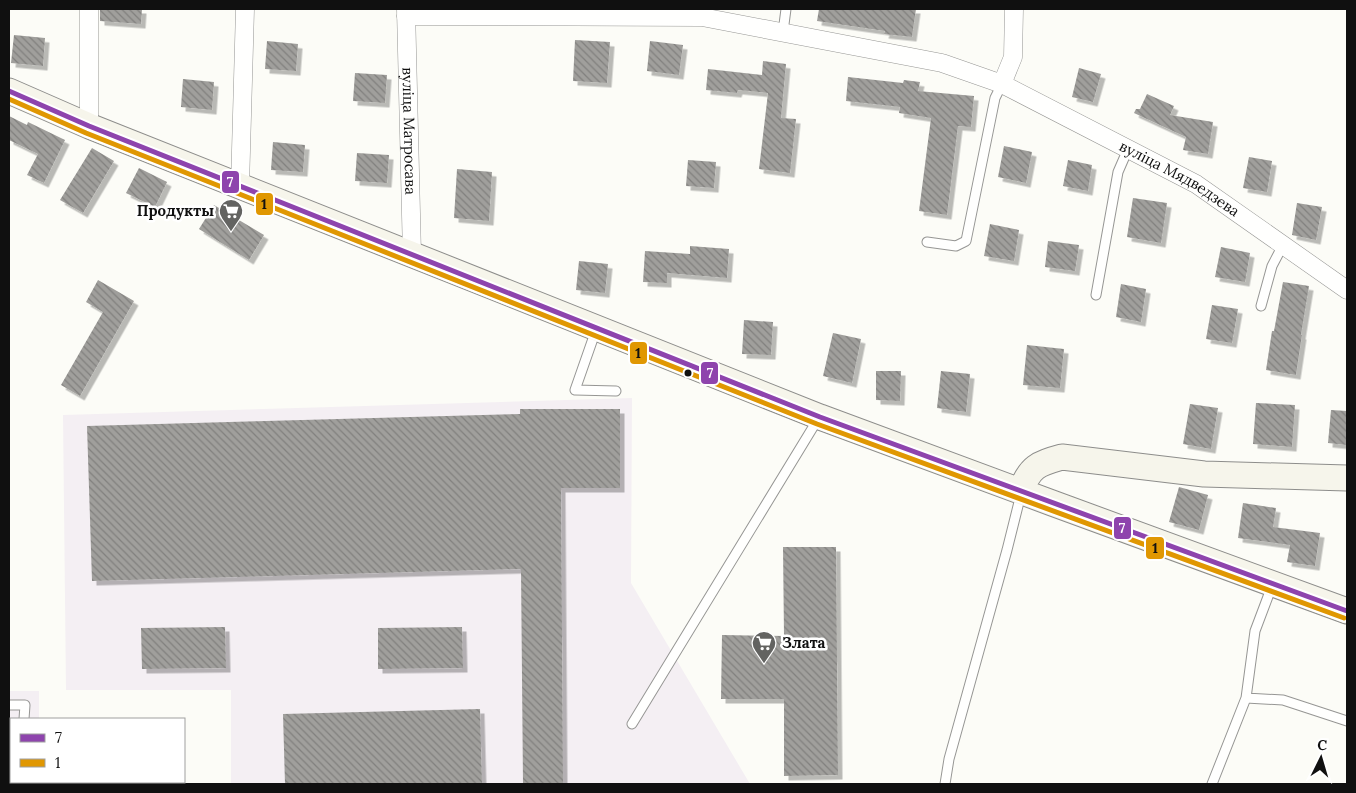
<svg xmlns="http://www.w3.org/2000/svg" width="1356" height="793" viewBox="0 0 1356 793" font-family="Lora,serif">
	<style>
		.industrial { fill: #f4eff3 }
		.building { fill: url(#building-back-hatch); filter: url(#shadow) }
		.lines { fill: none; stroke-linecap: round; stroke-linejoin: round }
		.lane-casing { stroke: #969694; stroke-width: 11 }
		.street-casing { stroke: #969694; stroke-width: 19 }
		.secondary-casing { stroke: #8d8d8b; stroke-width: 27 }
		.lane { stroke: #fffffe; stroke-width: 9 }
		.street { stroke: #fffffe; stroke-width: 18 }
		.secondary { stroke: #f6f5eb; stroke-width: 25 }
		.bus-1-casing { stroke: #fff; stroke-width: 9 }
		.bus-2-casing { stroke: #fff; stroke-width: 9 }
		.bus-1 { stroke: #8e44ad; stroke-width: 5 }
		.bus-2 { stroke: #e09702; stroke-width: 5 }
		.bus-dot { fill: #101010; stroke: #fff; stroke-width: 2 }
		.labels { text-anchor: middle; stroke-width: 5; stroke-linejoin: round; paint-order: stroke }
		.street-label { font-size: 15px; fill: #101010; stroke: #fff }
		.poi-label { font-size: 15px; font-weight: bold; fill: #101010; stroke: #fff; text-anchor: end }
		.line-badge { stroke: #fff; stroke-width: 2 }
		.badge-label { font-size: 14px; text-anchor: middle; font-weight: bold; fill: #fff }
		.pale-badge-label { font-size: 14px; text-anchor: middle; font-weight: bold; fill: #111 }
	</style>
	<defs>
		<pattern id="building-back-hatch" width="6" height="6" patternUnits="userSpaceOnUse" patternTransform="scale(1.25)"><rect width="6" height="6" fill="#a09f9c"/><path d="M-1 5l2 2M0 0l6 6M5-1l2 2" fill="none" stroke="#81807e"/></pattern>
		<filter id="shadow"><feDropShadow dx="4.5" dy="4.5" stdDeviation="0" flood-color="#0004"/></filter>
	</defs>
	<rect width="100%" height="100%" fill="#fcfcf7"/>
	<path class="industrial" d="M632,398L631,583L750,784H231V690H66L63,415Z
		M9,691H39V719H11V782H40V784H9Z"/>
	<path class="building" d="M100,9H142L141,24L100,21Z
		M819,9H916L912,37L884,34L885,31L817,21Z
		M14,35L45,38L43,66L11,63Z
		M575,40L610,42L607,83L573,81Z
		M267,41L298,44L296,71L265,69Z
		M650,41L683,45L679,75L647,71Z
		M763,61L786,64L781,118L796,119L790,173L759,169L768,93L738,90L737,93L706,90L708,69L762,75Z
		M1079,68L1101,74L1093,102L1072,97Z
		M355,73L387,75L385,103L353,101Z
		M848,77L903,83L904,80L920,82L918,91L974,96L971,127L958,126L947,215L919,211L931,118L899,113L900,107L846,101Z
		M183,79L214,82L212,110L181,107Z
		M1147,94L1174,106L1170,115L1213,122L1208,154L1183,150L1186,137L1134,113L1136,109H1140Z
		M9,116L27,125L28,122L65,140L44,183L27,175L38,154L9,140Z
		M273,142L305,145L303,172L271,170Z
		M1004,146L1032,152L1026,183L998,177Z
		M92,148L114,161L83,213L60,200Z
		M357,153L389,155L387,183L355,181Z
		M1249,157L1272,161L1267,192L1243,188Z
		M688,160L716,162L714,188L686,186Z
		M1068,160L1092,165L1088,191L1063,186Z
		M139,168L167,182L155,207L126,193Z
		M457,169L492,172L489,221L454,218Z
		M1133,198L1167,203L1161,243L1127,237Z
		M1297,203L1322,207L1316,240L1292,235Z
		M214,205L264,235L249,260L199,229Z
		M990,224L1019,230L1014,261L984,256Z
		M1048,241L1079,245L1075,271L1045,267Z
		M690,246L729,249L727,278L667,273V283L643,282L645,251L690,254Z
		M1221,247L1250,253L1245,282L1215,277Z
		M579,261L608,264L605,293L576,290Z
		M98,280L134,301L80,396L61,385L103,312L86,302Z
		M1283,282L1309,286L1301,335H1302L1296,375L1266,370L1272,331H1274Z
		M1121,284L1146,289L1141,322L1116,317Z
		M1212,305L1238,309L1232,343L1206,339Z
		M744,320L773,322L771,355L742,354Z
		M833,333L861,339L852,383L823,376Z
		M1027,345L1064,349L1060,388L1023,385Z
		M876,371H901L900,401L876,400Z
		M941,371L970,374L966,412L937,408Z
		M1256,403L1295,405L1292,447L1253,444Z
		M1190,404L1218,408L1211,449L1183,444Z
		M520,409H620V488H561L563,784H523L521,569L92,581L87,426L520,414Z
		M1331,410L1347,411V445L1328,443Z
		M1179,487L1208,495L1199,530L1169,522Z
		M1243,503L1276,508L1273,527L1320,533L1315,566L1287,562L1290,545L1238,538Z
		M783,547H836L838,775L784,776V699H721L722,635L784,636Z
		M225,627L226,668L142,669L141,628Z
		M462,627L463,668L378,669V628Z
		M480,709L482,784H285L283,714Z"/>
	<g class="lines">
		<g class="lane-casing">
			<path id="lane" d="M783,32L786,9
				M927,242L956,246L966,241L995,98L1002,84
				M1096,295L1118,172L1128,149
				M1261,306L1272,266L1283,245
				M596,330L575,390L616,391
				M1246,698L1283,700L1347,721
				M9,705H25L24,719
				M632,724L818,419
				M945,784L949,759L1007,550L1021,494
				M1212,784L1246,698L1255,631L1272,586"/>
		</g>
		<g class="street-casing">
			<g id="street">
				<path id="s1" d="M406,9L412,255"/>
				<path id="s2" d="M406,16L702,17L942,63L1002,84L1196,184L1347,290"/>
				<path d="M1002,84L1013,57L1014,9"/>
				<path d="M89,126V9"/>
				<path d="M240,186L245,9"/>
			</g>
		</g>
		<g class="secondary-casing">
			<path id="secondary" d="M9,91L89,126L820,417L1052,503L1347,611
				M1021,491C1030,466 1038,464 1062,457L1204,474L1347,478"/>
		</g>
		<use href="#lane" class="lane"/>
		<use href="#street" class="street"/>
		<use href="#secondary" class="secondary"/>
		<g class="bus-1-casing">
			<path id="bus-1" d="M9,91L89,126L820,417L1347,611"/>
		</g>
		<g class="bus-2-casing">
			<path id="bus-2" d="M9,99L86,133L817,424L1344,618"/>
		</g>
		<use href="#bus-1" class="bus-1"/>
		<use href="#bus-2" class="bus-2"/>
	</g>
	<defs>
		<g id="supermarket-pin" transform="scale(1.25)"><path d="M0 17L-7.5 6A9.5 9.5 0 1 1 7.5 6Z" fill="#636361" stroke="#fff"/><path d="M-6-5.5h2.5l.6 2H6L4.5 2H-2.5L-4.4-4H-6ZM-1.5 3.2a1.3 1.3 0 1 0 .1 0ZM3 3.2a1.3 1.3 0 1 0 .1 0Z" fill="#fff"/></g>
	</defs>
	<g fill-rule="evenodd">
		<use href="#supermarket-pin" x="231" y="211"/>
		<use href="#supermarket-pin" x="764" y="643"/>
	</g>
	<circle class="bus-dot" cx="688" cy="373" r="4.5"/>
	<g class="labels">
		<g class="street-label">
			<text dy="5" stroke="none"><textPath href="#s1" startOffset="122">вуліца Матросава</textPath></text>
			<text dy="5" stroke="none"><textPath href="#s2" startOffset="805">вуліца Мядведзева</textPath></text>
		</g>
		<g class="poi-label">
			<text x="214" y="216">Продукты</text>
			<text x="782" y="648" text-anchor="start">Злата</text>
		</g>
	</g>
	<g class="line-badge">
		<rect x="221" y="170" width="19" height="24" rx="5" fill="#8e44ad"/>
		<rect x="255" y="192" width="19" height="24" rx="5" fill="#e09702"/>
		<rect x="629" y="341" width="19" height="24" rx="5" fill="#e09702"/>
		<rect x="700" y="361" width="19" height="24" rx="5" fill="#8e44ad"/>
		<rect x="1113" y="516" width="19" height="24" rx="5" fill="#8e44ad"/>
		<rect x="1145" y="536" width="20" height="24" rx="5" fill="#e09702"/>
	</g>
	<g class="badge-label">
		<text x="230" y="187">7</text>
		<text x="710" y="378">7</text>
		<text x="1122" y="533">7</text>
	</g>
	<g class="pale-badge-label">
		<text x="264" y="209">1</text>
		<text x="638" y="358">1</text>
		<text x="1155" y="553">1</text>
	</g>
	<rect width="1356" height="793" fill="none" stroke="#101010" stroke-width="20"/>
	<rect x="10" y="718" width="175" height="65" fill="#ffffff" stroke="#9f9f9f"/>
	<rect x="20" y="734" width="25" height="8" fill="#8e44ad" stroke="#9f9f9f"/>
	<text x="55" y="743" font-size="15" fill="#101010">7</text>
	<rect x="20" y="759" width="25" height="8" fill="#e09702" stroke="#9f9f9f"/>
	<text x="55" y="768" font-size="15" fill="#101010">1</text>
	<g transform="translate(1321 758) rotate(5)" stroke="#ffffff" stroke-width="4" paint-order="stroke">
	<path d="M0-4L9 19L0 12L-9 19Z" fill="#101010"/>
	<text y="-8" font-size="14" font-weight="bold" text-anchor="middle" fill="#101010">С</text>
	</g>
</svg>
